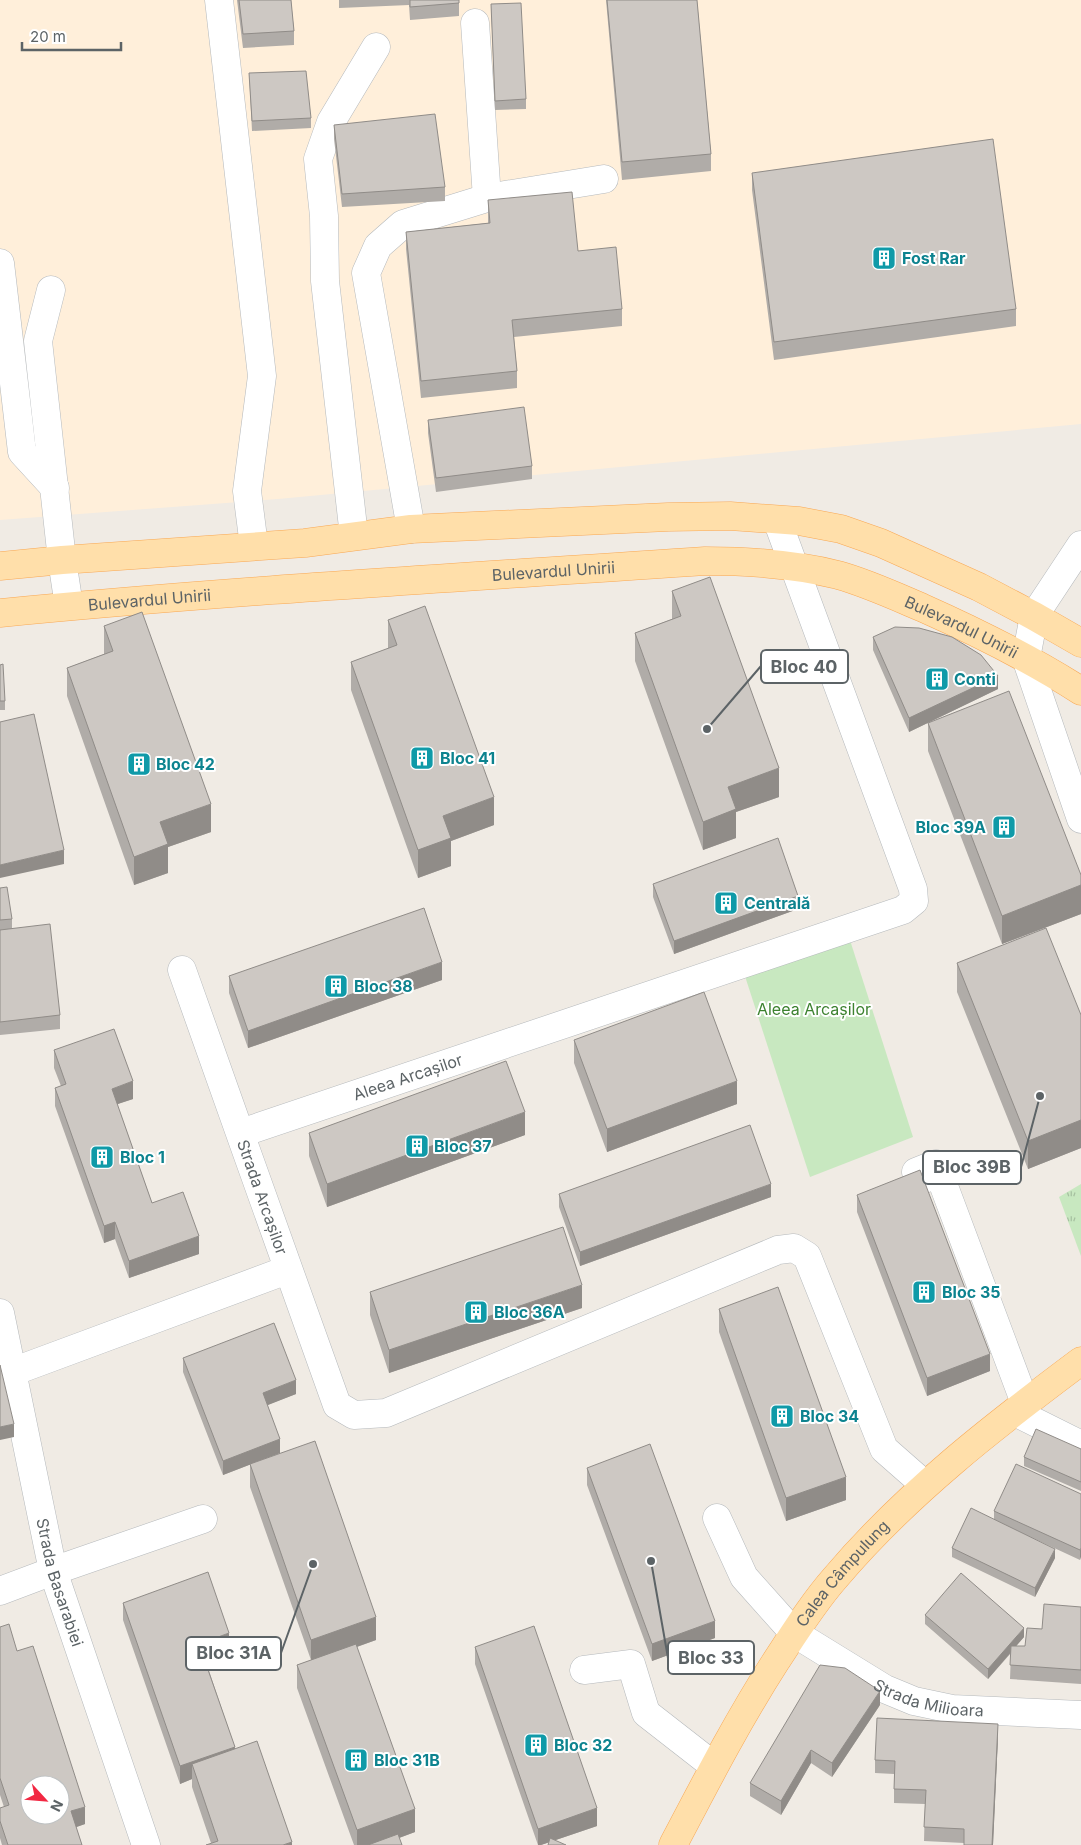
<svg xmlns="http://www.w3.org/2000/svg" width="1081" height="1845" viewBox="0 0 1081 1845" font-family="Inter,sans-serif">
	<style>
		.commercial { fill: #ffefda }
		.grass { fill: url(#grass-tufts) }
		.park { fill: #c8e8c0 }
		.lines { fill: none; stroke-linecap: round; stroke-linejoin: round }
		.minor-casing { stroke: #b5b9bc; stroke-width: 29 }
		.major-casing { stroke: #f9a854; stroke-width: 29 }
		.minor { stroke: #fff; stroke-width: 28 }
		.major { stroke: #ffdfaa; stroke-width: 28 }
		.wall { fill: #b0aca8 }
		.shaded-wall { fill: #908c88 }
		.building { fill: #cdc8c3; stroke: #908c88; fill-rule: evenodd }
		.labels { text-anchor: middle; stroke-width: 4; stroke-linejoin: round; paint-order: stroke }
		.culture-label { font-size: 16px; font-weight: bold; fill: #0d838f; stroke: #fff; text-anchor: start }
		.street-label { font-size: 16px; fill: #5c6366; stroke: #fff }
		.park-label { font-size: 16px; fill: #3d8230; stroke: #fff }
		.leader { fill: none; stroke: #5c6366; stroke-width: 2 }
		.callout-dot { fill: #5c6366; stroke: #fff; stroke-width: 2 }
		.callout { fill: #fff; stroke: #5c6366; stroke-width: 2 }
		.callout-label { font-size: 18px; text-anchor: middle; font-weight: bold; fill: #5c6366 }
	</style>
	<defs>
		<pattern id="grass-tufts" width="24" height="20" patternUnits="userSpaceOnUse" patternTransform="scale(1.25)"><rect width="24" height="20" fill="#c8e8c0"/><path d="M3 7l-1-3M5 7V3M7 7l1-3M15 17l-1-3M17 17v-4M19 17l1-3" fill="none" stroke="#a6c0a0"/></pattern>
	</defs>
	<rect width="100%" height="100%" fill="#f0ebe4"/>
	<path class="commercial" d="M0,0H1081V424L278,499L0,520Z"/>
	<path class="grass" d="M1081,1184V1256L1059,1197Z"/>
	<path class="park" d="M849,937L913,1137L810,1177L743,970Z"/>
	<g class="lines">
		<g class="minor-casing">
			<g id="minor">
				<path d="M219,0L262,376L247,491L254,546"/>
				<path d="M475,23L487,198"/>
				<path d="M0,263L22,452L55,488"/>
				<path d="M51,290L38,341L62,560L69,606"/>
				<path d="M411,529L366,273L378,246L403,224L487,198L604,179"/>
				<path d="M354,536L325,281L324,216L318,159L331,122L376,47"/>
				<path d="M1081,545L1034,616L1026,658L1081,819"/>
				<path id="s1" d="M182,970C234,1115 284,1260 337,1405L354,1415L386,1413L778,1250L794,1248L807,1256L884,1449L925,1485"/>
				<path id="s2" d="M241,1133L903,910L914,901L913,889L777,520"/>
				<path d="M936,1164L916,1172L919,1181L939,1173L1025,1403"/>
				<path id="s3" d="M0,1313L53,1571L146,1845"/>
				<path d="M12,1372L287,1270"/>
				<path d="M1015,1412L1081,1445"/>
				<path id="s4" d="M717,1518L744,1577L794,1633L885,1689L914,1701L952,1709L1081,1715"/>
				<path d="M0,1591L53,1571L203,1519"/>
				<path d="M584,1670L631,1664L646,1713L714,1766"/>
			</g>
		</g>
		<g class="major-casing">
			<g id="major">
				<path d="M0,566L62,560L305,543L411,529L668,517L730,516L799,521L841,529L881,543L979,587L1034,616L1081,643"/>
				<path id="s5" d="M0,613C235,590 470,577 705,561C750,561 794,564 838,575C867,583 895,596 923,608C977,632 1031,659 1081,691"/>
				<path id="s6" d="M673,1845C706,1782 738,1720 776,1661C795,1632 813,1603 835,1578C906,1494 994,1426 1081,1361"/>
			</g>
		</g>
		<use href="#minor" class="minor"/>
		<use href="#major" class="major"/>
	</g>
	<path class="wall" d="M237,0H291L294,31V45L243,48Z
		M339,0H459V16L410,20L409,5L339,8Z
		M606,0H697L711,154V171L622,180Z
		M491,4L526,99V109L495,110Z
		M249,73L311,118V128L252,131Z
		M334,125L445,187V201L342,207L334,139Z
		M752,173L1016,309V326L774,360L752,190Z
		M488,200L578,251L622,309V326L514,337L517,371V388L421,398L406,249V232L488,223Z
		M428,420L532,466V479L436,492L428,433Z
		M672,591L779,797L736,812V838L703,850L635,661V633L672,619Z
		M388,620L494,825L451,841V866L418,878L351,690V662L388,649Z
		M104,626L211,832L168,847V873L134,885L67,696V668L104,654Z
		M873,637L998,689L909,732L873,650Z
		M0,665L5,701V710H0Z
		M928,723L1081,875V914L1002,944L928,751Z
		M653,884L798,909L674,954L653,897Z
		M0,888L12,919V928L60,1015V1029L0,1035Z
		M957,963L1081,1015V1148L1028,1169L957,992Z
		M229,976L442,980L248,1048L229,993Z
		M574,1040L737,1104L607,1152L574,1063Z
		M54,1050L133,1099L117,1104L152,1203L199,1254L129,1278L115,1239L104,1243L55,1106V1088L61,1086L54,1068Z
		M309,1133L525,1135L327,1207L309,1156Z
		M559,1194L771,1197L580,1266L559,1207Z
		M857,1195L990,1371L927,1396L857,1212Z
		M370,1292L582,1308L389,1373L370,1315Z
		M719,1309L846,1500L786,1521L719,1332Z
		M183,1358L296,1394L267,1405L280,1453L223,1475L183,1372Z
		M1081,1449V1491L1024,1466V1457Z
		M250,1464L376,1640L357,1647L415,1832L399,1838L402,1845H354L297,1688V1665L311,1660L250,1487Z
		M587,1468L715,1638L652,1661L587,1485Z
		M1081,1494L1080,1560L1009,1527L1055,1558L1035,1597L952,1557V1548L994,1520V1511Z
		M123,1603L229,1651L205,1659L235,1748L292,1845L211,1843L192,1787V1779L180,1784L123,1620Z
		M1081,1607V1684L1010,1679L1011,1653L988,1679L925,1624V1615L1024,1637L1016,1646H1025L1042,1629Z
		M0,1627L17,1651L85,1824L76,1827L82,1845H2L0,1838V1808L4,1807L0,1795Z
		M475,1647L597,1826L541,1845H538L475,1664Z
		M880,1705L832,1777L811,1763L781,1815L750,1796V1783Z
		M998,1737L993,1845H964V1843L924,1841L925,1804L894,1803V1774L875,1773V1760Z"/>
	<path class="shaded-wall" d="M998,676V689L909,732V718Z
		M779,768V797L736,812V838L703,850V822L728,787Z
		M494,797V825L451,841V866L418,878V850L443,816Z
		M211,804V832L168,847V873L134,885V857L160,822Z
		M64,850V864L0,878V865Z
		M1081,885V914L1002,944V916Z
		M798,896V909L674,954V941Z
		M442,962V980L248,1048V1031Z
		M133,1081V1099L112,1106V1089Z
		M737,1081V1104L607,1152V1129Z
		M525,1112V1135L327,1207V1184Z
		M1081,1120V1148L1028,1169V1141Z
		M771,1184V1197L580,1266V1252Z
		M115,1222V1239L104,1243V1226Z
		M199,1236V1254L129,1278V1261Z
		M582,1285V1308L389,1373V1350Z
		M990,1354V1371L927,1396V1378Z
		M296,1380V1394L263,1407V1393Z
		M14,1424V1437L0,1440V1427Z
		M280,1439V1453L223,1475V1461Z
		M846,1477V1500L786,1521V1498Z
		M1081,1548V1557L1080,1560V1550Z
		M1055,1549V1558L1035,1597V1588Z
		M376,1617V1640L311,1663V1640Z
		M715,1621V1638L652,1661V1644Z
		M1024,1628V1637L988,1679V1669Z
		M229,1633V1651L199,1661V1644Z
		M880,1691V1705L832,1777V1763Z
		M998,1724V1737L993,1845H992Z
		M235,1747V1764H192V1779L180,1784V1766Z
		M811,1750V1763L781,1815V1801Z
		M85,1807V1824L71,1829V1811Z
		M597,1808V1826L541,1845H538V1829Z
		M415,1809V1832L380,1845H357V1830Z
		M292,1842V1845H283Z"/>
	<path class="building" d="M239,0H291L294,31L243,34Z
		M410,0H459V3L410,7Z
		M607,0H697L711,154L622,162Z
		M521,3L526,99L495,101L491,4Z
		M306,71L311,118L252,121L249,73Z
		M435,114L445,187L342,194L334,125Z
		M993,139L1016,309L774,342L752,173Z
		M572,192L578,251L616,247L622,309L512,320L517,371L421,381L406,232L490,223L488,200Z
		M524,407L532,466L436,478L428,420Z
		M710,577L779,768L728,787L736,809L703,822L635,633L681,616L672,591Z
		M425,606L494,797L443,816L451,838L418,850L351,662L397,645L388,620Z
		M142,612L211,804L160,822L168,844L134,857L67,668L113,651L104,626Z
		M895,627L919,628L952,637L981,655L998,676L909,718L873,637Z
		M3,664L5,701H0V665Z
		M1009,691L1081,875V885L1002,916L928,723Z
		M34,714L64,850L0,865V722Z
		M778,838L798,896L674,941L653,884Z
		M7,887L12,919L0,920V888Z
		M424,908L442,962L248,1031L229,976Z
		M50,924L60,1015L0,1022V930Z
		M1046,928L1081,1015V1120L1028,1141L957,963Z
		M704,992L737,1081L607,1129L574,1040Z
		M114,1029L133,1081L112,1089L152,1203L183,1192L199,1236L129,1261L115,1222L104,1226L55,1088L66,1084L54,1050Z
		M506,1061L525,1112L327,1184L309,1133Z
		M750,1125L771,1184L580,1252L559,1194Z
		M920,1170L990,1354L927,1378L857,1195Z
		M563,1227L582,1285L389,1350L370,1292Z
		M778,1287L846,1477L786,1498L719,1309Z
		M274,1323L296,1380L263,1393L280,1439L223,1461L183,1358Z
		M0,1365L14,1424L0,1427Z
		M1036,1429L1081,1449V1482L1024,1457Z
		M315,1441L376,1617L311,1640L250,1464Z
		M650,1444L715,1621L652,1644L587,1468Z
		M1016,1464L1081,1494V1548L1080,1550L994,1511Z
		M971,1508L1055,1549L1035,1588L952,1548Z
		M208,1572L229,1633L199,1644L235,1747L180,1766L123,1603Z
		M961,1573L1024,1628L988,1669L925,1615Z
		M1044,1604L1081,1607V1670L1010,1665L1011,1646H1025L1027,1628L1042,1629Z
		M9,1624L17,1651L33,1646L85,1807L71,1811L82,1845H8L0,1821V1808L9,1805L0,1778V1627ZM30,1785H60V1815H30Z
		M534,1626L597,1808L538,1829L475,1647Z
		M356,1644L415,1809L357,1830L297,1665Z
		M820,1665L845,1668L880,1691L832,1763L811,1750L781,1801L750,1783Z
		M877,1718L998,1724L992,1845H964V1829L924,1827L926,1790L894,1789L895,1761L875,1760Z
		M257,1741L292,1842L283,1845H206L218,1841L192,1764Z
		M398,1834L402,1845H368Z
		M550,1838L566,1845H548Z"/>
	<defs>
		<g id="building-square" transform="scale(1.25)"><rect x="-9" y="-9" width="18" height="18" rx="4" fill="#0f9aa8" stroke="#fff"/><path d="M-4-6H4V6H1V3H-1V6H-4ZM-2.5-4.3h1.7v1.8h-1.7ZM.8-4.3h1.7v1.8H.8ZM-2.5-1h1.7V.8h-1.7ZM.8-1h1.7V.8H.8Z" fill="#fff"/></g>
	</defs>
	<g fill-rule="evenodd">
		<use href="#building-square" x="884" y="258"/>
		<use href="#building-square" x="937" y="679"/>
		<use href="#building-square" x="422" y="758"/>
		<use href="#building-square" x="139" y="764"/>
		<use href="#building-square" x="1004" y="827"/>
		<use href="#building-square" x="726" y="903"/>
		<use href="#building-square" x="336" y="986"/>
		<use href="#building-square" x="417" y="1146"/>
		<use href="#building-square" x="102" y="1157"/>
		<use href="#building-square" x="924" y="1292"/>
		<use href="#building-square" x="476" y="1312"/>
		<use href="#building-square" x="782" y="1416"/>
		<use href="#building-square" x="536" y="1745"/>
		<use href="#building-square" x="356" y="1760"/>
	</g>
	<g class="labels">
		<g class="culture-label">
			<text x="902" y="264">Fost Rar</text>
			<text x="954" y="685">Conti</text>
			<text x="440" y="764">Bloc 41</text>
			<text x="156" y="770">Bloc 42</text>
			<text x="986" y="833" text-anchor="end">Bloc 39A</text>
			<text x="744" y="909">Centrală</text>
			<text x="354" y="992">Bloc 38</text>
			<text x="434" y="1152">Bloc 37</text>
			<text x="120" y="1163">Bloc 1</text>
			<text x="942" y="1298">Bloc 35</text>
			<text x="494" y="1318">Bloc 36A</text>
			<text x="800" y="1422">Bloc 34</text>
			<text x="554" y="1751">Bloc 32</text>
			<text x="374" y="1766">Bloc 31B</text>
		</g>
		<g class="street-label">
			<text dy="6" stroke="none"><textPath href="#s5" startOffset="555">Bulevardul Unirii</textPath></text>
			<text dy="6" stroke="none"><textPath href="#s5" startOffset="150">Bulevardul Unirii</textPath></text>
			<text dy="6" stroke="none"><textPath href="#s5" startOffset="975">Bulevardul Unirii</textPath></text>
			<text dy="6" stroke="none"><textPath href="#s2" startOffset="176">Aleea Arcașilor</textPath></text>
			<text dy="6" stroke="none"><textPath href="#s1" startOffset="241">Strada Arcașilor</textPath></text>
			<text dy="6" stroke="none"><textPath href="#s6" startOffset="321">Calea Câmpulung</textPath></text>
			<text dy="6" stroke="none"><textPath href="#s3" startOffset="276">Strada Basarabiei</textPath></text>
			<text dy="6" stroke="none"><textPath href="#s4" startOffset="292">Strada Milioara</textPath></text>
		</g>
		<g class="park-label">
			<text x="814" y="1015">Aleea Arcașilor</text>
		</g>
	</g>
	<path class="leader" d="M707 729L761 666M1040 1096L1021 1167M313 1564L281 1653M651 1561L668 1658"/>
	<g class="callout-dot">
		<circle cx="707" cy="729" r="5"/>
		<circle cx="1040" cy="1096" r="5"/>
		<circle cx="313" cy="1564" r="5"/>
		<circle cx="651" cy="1561" r="5"/>
	</g>
	<g class="callout">
		<rect x="761" y="650" width="87" height="33" rx="5"/>
		<rect x="923" y="1151" width="98" height="33" rx="5"/>
		<rect x="186" y="1637" width="95" height="33" rx="5"/>
		<rect x="668" y="1641" width="86" height="33" rx="5"/>
	</g>
	<g class="callout-label">
		<text x="804" y="673">Bloc 40</text>
		<text x="972" y="1173">Bloc 39B</text>
		<text x="234" y="1659">Bloc 31A</text>
		<text x="711" y="1664">Bloc 33</text>
	</g>
	<g transform="translate(45 1800) rotate(116)"><circle r="24" fill="#ffffff" stroke="#bec1c2"/>
	<path d="M0-4L9 19L0 12L-9 19Z" fill="#f22843"/>
	<text y="-8" font-size="14" font-weight="bold" text-anchor="middle" fill="#5c6366">N</text>
	</g>
	<path d="M22 42v8h99v-8" fill="none" stroke="#5c6366" stroke-width="2.5"/>
	<text x="30" y="42" font-size="15" fill="#5c6366" stroke="#ffffff" stroke-width="4" paint-order="stroke">20 m</text>
</svg>
